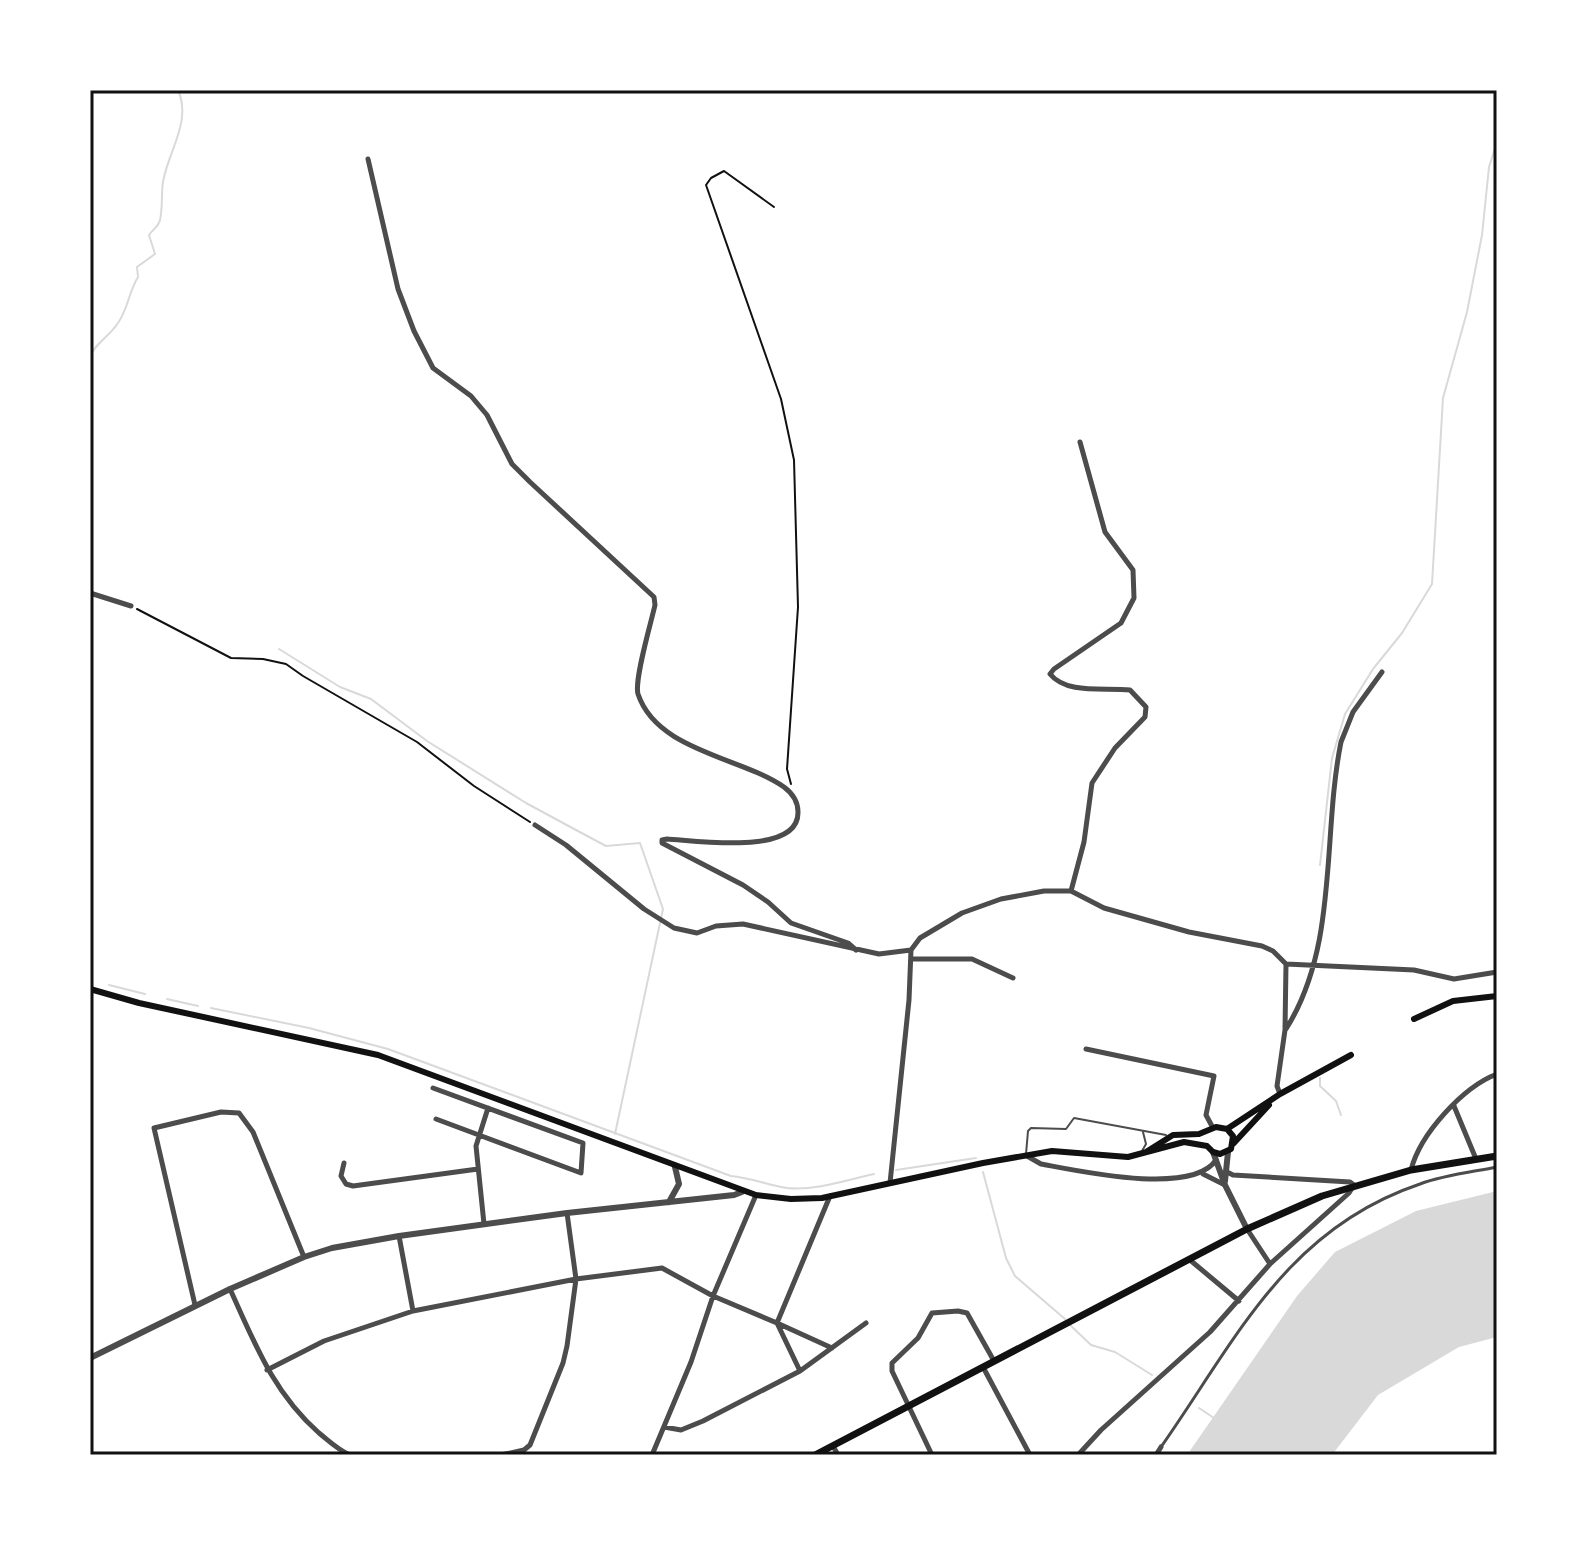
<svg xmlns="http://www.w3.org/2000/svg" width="1587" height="1545" viewBox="0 0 1587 1545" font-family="'Exo 2',sans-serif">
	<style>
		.water { fill: #d9d9d9 }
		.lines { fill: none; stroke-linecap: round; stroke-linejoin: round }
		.stream { stroke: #d9d9d9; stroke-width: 2 }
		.path { stroke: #111; stroke-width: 2 }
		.service { stroke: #4c4c4c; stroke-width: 2 }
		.pedestrian { stroke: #4c4c4c; stroke-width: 3 }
		.minor { stroke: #4c4c4c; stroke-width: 5 }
		.tertiary { stroke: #4c4c4c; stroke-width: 6 }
		.secondary { stroke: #111; stroke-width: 6 }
		.primary { stroke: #111; stroke-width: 7 }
		.neatline { fill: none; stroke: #111; stroke-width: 3 }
	</style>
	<rect width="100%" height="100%" fill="#fff"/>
	<path class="water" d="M1497,1191V1337L1459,1347L1378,1395L1332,1455H1187L1297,1296L1335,1252L1416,1211Z"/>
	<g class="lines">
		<path class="stream" d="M90,357C94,344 110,336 118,323C128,309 129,291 138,277L137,267L155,254L149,235C153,229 159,226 160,220C163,207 161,194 163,182C168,151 192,122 178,90
			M279,649L340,687L371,699L427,741L526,803L576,830L606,846L640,843L663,909L615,1134
			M1320,865L1332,758L1345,714L1373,669L1402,633L1432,584L1443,398L1467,312L1482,235L1489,167L1497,142
			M109,985L145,994
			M167,999L198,1006
			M211,1008L309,1028L388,1049L731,1176C751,1178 768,1185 787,1188C815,1191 847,1180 874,1174
			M1320,1078V1086L1336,1101L1341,1115
			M896,1170L976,1158
			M983,1172L1006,1258L1015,1276L1065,1319
			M1069,1324L1091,1345L1115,1352L1152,1375
			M1199,1408L1214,1418"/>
		<path class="path" d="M774,207L724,171L711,178L706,185L781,399L794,460L798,607L787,769L791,784
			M137,609L231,658L263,659L286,664L303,676L417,742L474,786L530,822"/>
		<path class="service" d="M1142,1151L1146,1144L1143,1132
			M1026,1154L1028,1131L1031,1128L1066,1129L1074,1118L1166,1135"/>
		<path class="pedestrian" d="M1161,1447C1236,1340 1286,1229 1420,1184C1444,1175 1472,1172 1497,1167"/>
		<path class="minor" d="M368,159L398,289L414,331L433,368L471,396L487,415L512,464L530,482L654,597L655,605C651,623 634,680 638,694C657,751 741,757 784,787C792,793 798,802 798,812C799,857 693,840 667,839L662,840V843L743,885L768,902L791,923L848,943L856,950
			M90,593L131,606
			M535,825L566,845L644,909L674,928L697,933L716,926L743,924L879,954L911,950
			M1071,891L1084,842L1092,783L1115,748L1145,717L1146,707L1130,690C1105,687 1067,695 1050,674L1054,669L1121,623L1134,598L1133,570L1105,532L1080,442
			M911,959H972L1013,978
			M1286,964L1414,970L1454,979L1497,972
			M1286,1029C1339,945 1322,836 1341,742L1353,712L1382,672
			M1086,1049L1214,1076L1206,1115L1213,1128
			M433,1088L583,1143L581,1173L436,1119
			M1454,1106L1476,1159
			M1027,1156L1041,1164C1079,1171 1192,1196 1216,1160
			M344,1163L341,1176L346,1184L353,1186L478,1169
			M1411,1170C1420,1134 1463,1087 1497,1074
			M1203,1174L1225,1185
			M890,1183L909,1000L911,950L920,938L962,913L1001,899L1044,891H1071L1104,908L1189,932L1262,946L1273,951L1286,964L1285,1030L1277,1086L1280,1094
			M830,1196L777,1323L832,1348
			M484,1224L476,1146L488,1108
			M1247,1229L1270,1264
			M399,1236L413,1311
			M1190,1260L1239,1301
			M230,1289C255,1344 273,1392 319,1433C329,1441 338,1450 350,1455
			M195,1305L154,1128L221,1112L239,1113L253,1132L304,1257
			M983,1367L1030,1455
			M267,1370L324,1341L413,1311L576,1279L662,1268L713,1296L777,1323L800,1371
			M664,1427L681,1430L703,1421L800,1371L866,1323
			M833,1446L838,1455
			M501,1455L524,1450L530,1445L563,1363L567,1346L576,1279L567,1213
			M652,1455L691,1362L713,1296L756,1195
			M932,1455L892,1371V1363L918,1338L932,1313L958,1311L967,1313L994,1361
			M1078,1455L1101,1430L1210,1332L1270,1264L1349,1193L1354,1185L1350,1182L1233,1175L1227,1172
			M1156,1455L1161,1447"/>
		<path class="tertiary" d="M1213,1152L1225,1185L1247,1229
			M1225,1181L1228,1152
			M669,1202L679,1184L675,1167
			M90,1358L230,1289L304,1257L332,1248L399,1236L567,1213L734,1195L742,1192"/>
		<path class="secondary" d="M90,989L139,1003L378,1055L756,1195L791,1199L822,1198L983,1163L1052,1151L1128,1157L1184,1142L1207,1146L1213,1152L1220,1154L1231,1149L1233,1136L1227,1129L1216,1127L1199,1134L1173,1135L1146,1152
			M1414,1019L1453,1001L1497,996
			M1227,1129L1280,1094L1351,1055
			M1233,1144L1269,1105"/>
		<path class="primary" d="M815,1455L1247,1229L1322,1196L1411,1170L1497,1156"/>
	</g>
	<rect width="1587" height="1545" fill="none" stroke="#ffffff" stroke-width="184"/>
	<rect x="92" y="92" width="1403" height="1361" class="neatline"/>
</svg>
